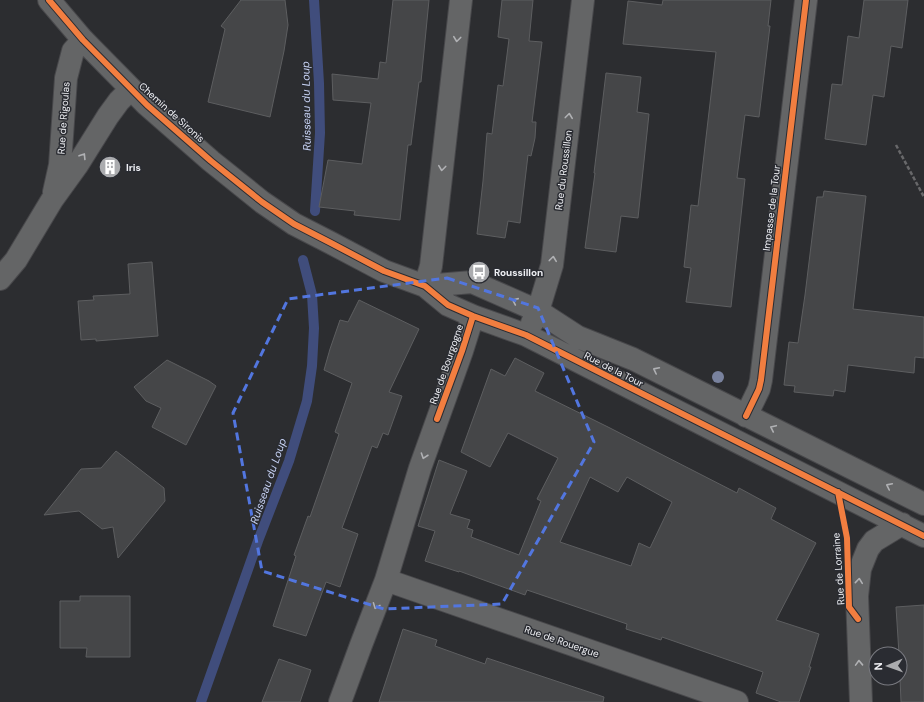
<svg xmlns="http://www.w3.org/2000/svg" width="924" height="702" viewBox="0 0 924 702" font-family="'DM Sans',sans-serif">
	<style>
		.lines { fill: none; stroke-linecap: round; stroke-linejoin: round }
		.stream { stroke: #404d7c; stroke-width: 10 }
		.building { fill: #454648; stroke: #5d5e60; fill-rule: evenodd }
		.minor-casing { stroke: #48484b; stroke-width: 24 }
		.path { stroke: #68686a; stroke-width: 2.5; stroke-dasharray: 4 2; stroke-linecap: butt }
		.minor { stroke: #646566; stroke-width: 22 }
		.cycleway-casing { stroke: #2a2c32; stroke-width: 8 }
		.cycleway { stroke: #f27e40; stroke-width: 6 }
		.tree { fill: #79829e }
		.oneway { stroke: #b0b1b4 }
		.marked { fill: none; stroke: #5276df; stroke-width: 3; stroke-dasharray: 8 5; stroke-linejoin: round }
		.labels { text-anchor: middle; stroke-width: 3; stroke-linejoin: round; paint-order: stroke }
		.street-label { font-size: 10px; fill: #eff0f4; stroke: #2a2c32 }
		.poi-label { font-size: 10px; font-weight: bold; fill: #eff0f4; stroke: #2a2c32; text-anchor: start }
		.water-label { font-size: 11px; font-style: italic; fill: #c7d2f3; stroke: #2a2c32 }
	</style>
	<rect width="100%" height="100%" fill="#2c2d30"/>
	<g class="lines">
		<path class="stream" d="M314,0L319,83L320,133L315,211
			M201,702L258,541L289,461L307,401L312,366L314,328L312,295L303,260"/>
	</g>
	<path class="building" d="M241,0H285L288,25L284,51L270,117L208,102L225,29L221,26Z
		M393,0H429L421,82H419L411,145H408L400,220L354,215L355,211L319,207L328,160L362,164L371,103L333,100L332,74L378,79L380,62L386,63Z
		M502,0H533L529,41L542,42L532,122H536L535,138L531,156L528,155L520,223L508,221L505,238L477,234L483,181L487,133L492,134L498,85L503,86L509,39L498,37Z
		M663,0H771L768,26H770L759,117L745,115L737,178L745,179L731,307L686,302L691,268L684,267L691,205L698,206L716,52L623,44L628,1L662,5Z
		M864,0H908L902,48L891,46L884,97L873,95L866,145L825,139L832,84L842,85L848,36L859,38Z
		M606,73L641,77L637,112L649,114L638,218L621,216L616,252L585,248L595,173H594Z
		M824,191L866,196L853,309L924,317V358L915,357L914,373L848,365L845,392L834,390L833,396L794,392L795,386L784,385L789,342L798,343L805,295L817,197H823Z
		M152,262L158,336L96,341V339L81,340L78,301L94,300L93,296L130,294L128,264Z
		M359,300L419,329L389,392L402,396L388,435L383,433L377,448L372,446L342,528L358,534L340,587L326,582L306,636L273,626L296,556L294,555L308,516L310,517L339,434L335,432L352,383L324,370L330,349L340,320L348,322Z
		M515,358L544,373L535,391L608,427L737,493L739,488L776,508L771,519L816,543L776,620L819,634L809,667H811L799,702H781L756,693L763,672L662,637L661,640L626,629L627,624L527,590L525,595L459,571V572L425,561L435,531L418,526L439,460L467,471L450,514L470,520L467,528L473,530L471,537L519,555L541,501L537,499L558,458L508,433L490,467L461,452L491,369L505,376ZM590,477L618,492L627,477L672,502L650,548L639,543L631,566L560,542Z
		M167,360L209,381L216,386L186,445L152,427L161,408L146,401L134,387Z
		M116,451L164,488L165,501L118,558L113,527L102,529L79,511L44,515L81,469L101,468Z
		M80,596H130V657H86L87,648H60V601H80Z
		M924,605V702H901L900,678V654H899L896,607Z
		M403,629L437,640L435,646L485,664L487,658L604,697L603,702H379Z
		M279,659L311,670L300,702H262Z"/>
	<g class="lines">
		<g class="minor-casing">
			<path id="minor" d="M49,0L83,40L147,105L211,161L262,202L294,224L331,243L384,271L425,286L448,305L473,316L526,335L924,536
				M54,192L60,165L66,78L73,51L83,40
				M0,279L16,260L52,200L78,164L108,116L119,101L131,89
				M425,286L472,282L538,311L578,337L633,359L924,504
				M425,286L431,266L461,0
				M532,323L538,311L552,265L583,0
				M746,416L759,389L761,380L806,0
				M386,580L737,702
				M340,702L361,645L386,580L420,468L462,351L473,316
				M861,702L857,596L860,569L868,549L874,541L902,524"/>
		</g>
		<path class="path" d="M896,145L924,197"/>
		<use href="#minor" class="minor"/>
		<g class="cycleway-casing">
			<path id="cycleway" d="M49,0L83,40L147,105L211,161L262,202L294,224L331,243L384,271L425,286L448,305L473,316L526,335L924,536
				M746,416L759,389L761,380L806,0
				M437,419L462,351L473,316
				M838,492L847,538L849,607L858,619"/>
		</g>
		<use href="#cycleway" class="cycleway"/>
	</g>
	<circle class="tree" cx="718" cy="377" r="6"/>
	<defs><path id="oneway-chevron" d="M-2-3.5L2.5 0L-2 3.5" fill="none" stroke-width="1.6" stroke-linecap="round" stroke-linejoin="round"/></defs>
	<g class="oneway">
		<use href="#oneway-chevron" transform="translate(457 39) rotate(97)"/>
		<use href="#oneway-chevron" transform="translate(569 116) rotate(-83)"/>
		<use href="#oneway-chevron" transform="translate(83 156) rotate(-58)"/>
		<use href="#oneway-chevron" transform="translate(442 168) rotate(97)"/>
		<use href="#oneway-chevron" transform="translate(553 259) rotate(-83)"/>
		<use href="#oneway-chevron" transform="translate(515 301) rotate(-156)"/>
		<use href="#oneway-chevron" transform="translate(656 370) rotate(-153)"/>
		<use href="#oneway-chevron" transform="translate(773 428) rotate(-155)"/>
		<use href="#oneway-chevron" transform="translate(424 456) rotate(109)"/>
		<use href="#oneway-chevron" transform="translate(889 486) rotate(-154)"/>
		<use href="#oneway-chevron" transform="translate(859 581) rotate(-84)"/>
		<use href="#oneway-chevron" transform="translate(376 606) rotate(111)"/>
		<use href="#oneway-chevron" transform="translate(859 663) rotate(-92)"/>
	</g>
	<path class="marked" d="M447,278L538,308L594,442L502,604L384,609L262,571L233,413L288,299Z"/>
	<defs>
		<g id="building-disc" transform="scale(1.15)"><circle r="9.5" fill="#abacaf" stroke="#2a2c32"/><path d="M-4-6H4V6H1V3H-1V6H-4ZM-2.5-4.3h1.7v1.8h-1.7ZM.8-4.3h1.7v1.8H.8ZM-2.5-1h1.7V.8h-1.7ZM.8-1h1.7V.8H.8Z" fill="#fff"/></g>
		<g id="bus-disc" transform="scale(1.15)"><circle r="9.5" fill="#abacaf" stroke="#2a2c32"/><path d="M-5-6H5V4H4V6H2V4H-2V6H-4V4H-5ZM-3.5-4V0h7V-4ZM-3.5 1.2v1.5H-2V1.2ZM2 1.2v1.5H3.5V1.2Z" fill="#fff"/></g>
	</defs>
	<g fill-rule="evenodd">
		<use href="#building-disc" x="110" y="167"/>
		<use href="#bus-disc" x="479" y="272"/>
	</g>
	<g class="labels">
		<g class="street-label">
			<text transform="translate(172 112) rotate(42)" y="4">Chemin de Sironis</text>
			<text transform="translate(63 118) rotate(-86)" y="4">Rue de Rigoulas</text>
			<text transform="translate(563 170) rotate(-83)" y="4">Rue du Roussillon</text>
			<text transform="translate(771 208) rotate(-83)" y="4">Impasse de la Tour</text>
			<text transform="translate(446 364) rotate(-71)" y="4">Rue de Bourgogne</text>
			<text transform="translate(614 369) rotate(27)" y="4">Rue de la Tour</text>
			<text transform="translate(838 569) rotate(-94)" y="4">Rue de Lorraine</text>
			<text transform="translate(562 641) rotate(19)" y="4">Rue de Rouergue</text>
		</g>
		<g class="poi-label">
			<text x="126" y="171">Iris</text>
			<text x="494" y="276">Roussillon</text>
		</g>
		<g class="water-label">
			<text transform="translate(306 106) rotate(-91)" y="4">Ruisseau du Loup</text>
			<text transform="translate(268 481) rotate(-71)" y="4">Ruisseau du Loup</text>
		</g>
	</g>
	<g transform="translate(888 666) rotate(268)"><circle r="19" fill="#2a2c32" stroke="#797a80"/>
	<path d="M0-3L7 15L0 10L-7 15Z" fill="#abacaf"/>
	<text y="-6" font-size="11" font-weight="bold" text-anchor="middle" fill="#eff0f4">N</text>
	</g>
</svg>
